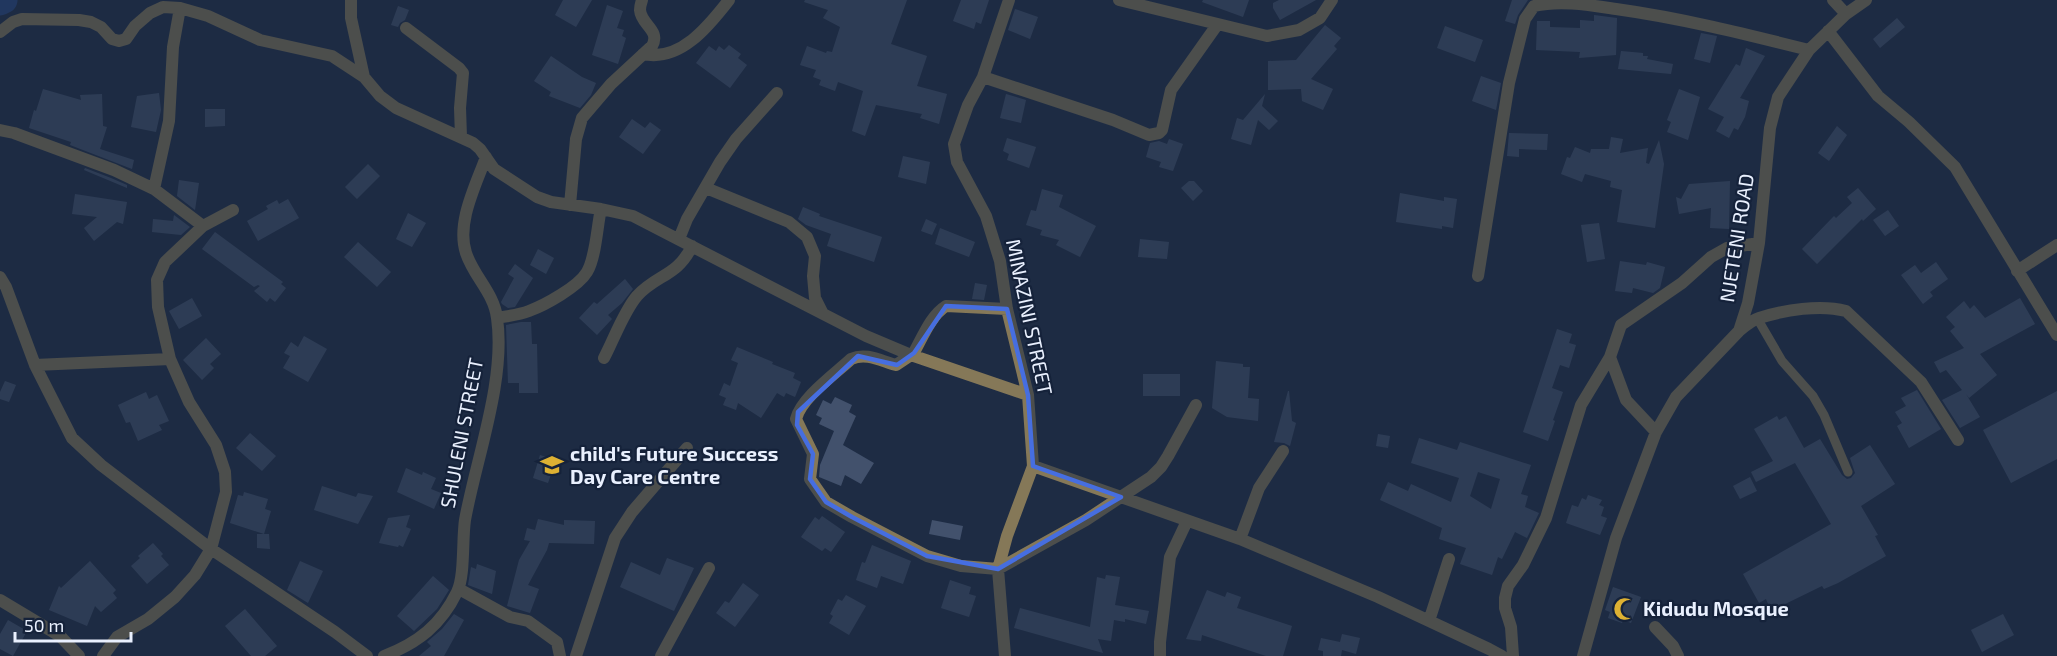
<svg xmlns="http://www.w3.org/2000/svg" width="2057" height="656" viewBox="0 0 2057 656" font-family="'Exo 2',sans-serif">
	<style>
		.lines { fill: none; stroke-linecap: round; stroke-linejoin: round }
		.river { stroke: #274682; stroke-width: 27 }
		.building { fill: #42516c; fill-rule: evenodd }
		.service { stroke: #857858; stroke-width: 9 }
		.minor { stroke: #857858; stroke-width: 12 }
		.marked { fill: none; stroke: #466ee0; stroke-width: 4.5; stroke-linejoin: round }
		.labels { text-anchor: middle; stroke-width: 4.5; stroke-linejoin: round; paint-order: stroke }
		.street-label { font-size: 20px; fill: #e9f0fe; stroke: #15223a }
		.poi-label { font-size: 20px; font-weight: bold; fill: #e9f0fe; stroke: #15223a; text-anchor: start }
	</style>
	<rect width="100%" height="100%" fill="#1e2c44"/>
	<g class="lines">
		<path class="river" d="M0,2L4,0"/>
	</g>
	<path class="building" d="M563,0H592L576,27L555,15Z
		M805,0H907L891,44L927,56L917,86L947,94L939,124L920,118L922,114L876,105L865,136L852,131L863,91L838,82L835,91L819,85L821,80L813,77L816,70L800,65L807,46L826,53L827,51L832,52L840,27L823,18L828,10L804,2Z
		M961,0H989L981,24L976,22L974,29L953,21Z
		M1203,0H1249L1243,17L1202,2Z
		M1279,0H1316L1280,20L1273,8V3Z
		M1512,0H1528L1518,15L1515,24L1505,21Z
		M607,5L623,11L617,28L624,30L622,36L626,38L618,64L592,55Z
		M398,6L409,10L405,20L400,23L398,27L391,25Z
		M1015,9L1038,17L1030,39L1008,30Z
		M1594,15L1617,18L1616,55L1579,58L1580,52L1536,50L1537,21H1550V27L1580,28V20L1594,21Z
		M1897,18L1905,27L1880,48L1873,39Z
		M1325,25L1341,38L1334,46L1337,49L1311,79L1333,89L1323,110L1302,101L1301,89L1268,90V61L1296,60Z
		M1445,26L1483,40L1475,62L1437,48Z
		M1701,33L1717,36L1710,63L1694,59Z
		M729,45L741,54L738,58L747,65L730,88L696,63L709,46L716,51L719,46L724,50Z
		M1746,48L1765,56L1740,98L1749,101L1745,117L1738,130L1734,128L1729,138L1716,131L1724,117L1708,109L1736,64L1740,66Z
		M1621,51L1643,53V56H1648L1647,59L1673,64L1671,74L1618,69Z
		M551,56L582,77L596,83L591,95L580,108L549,96L551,92L534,81Z
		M1481,76L1501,83L1496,110L1472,101Z
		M43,89L81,100L80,95L102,94L103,126L107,127L100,149L134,160L132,169L70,145L71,142L29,128L34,110L36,111Z
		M1679,89L1700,97L1688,140L1667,132L1671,122L1667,120Z
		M159,93L161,110L156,132L131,127L137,96Z
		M1006,94L1026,100L1021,123L1000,118Z
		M1265,94L1262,106L1278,121L1269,130L1258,120L1251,145L1231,139L1237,118L1243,120Z
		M205,109H225V126L205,127Z
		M632,119L645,128L650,122L661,130L643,154L619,137Z
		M1837,126L1847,135L1829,161L1818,153Z
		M1509,133L1548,134L1547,150L1519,149V157L1507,156Z
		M1611,137L1623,139L1620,153L1648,148L1646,163L1649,164L1659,140L1664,164L1655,228L1617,222L1622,190L1610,187L1611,181L1585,174L1582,182L1561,174L1567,157L1570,158L1575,147L1590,153L1591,149H1609Z
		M1007,138L1036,147L1029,168L1007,160L1009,154L1003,151Z
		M1169,139L1183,144L1173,171L1159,167L1161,162L1146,157L1150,143L1159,141L1167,144Z
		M903,156L930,162L926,184L898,177Z
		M368,164L380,176L357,199L345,187Z
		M85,168L111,178L127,185V188L84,170Z
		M179,180L199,183L195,210L177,196Z
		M1189,181H1194L1203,191L1193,201L1181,188Z
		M1730,181L1729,229L1710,228L1711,208L1679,214L1676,197L1681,199L1689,184Z
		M1858,188L1876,209L1863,221L1862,219L1817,264L1802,249L1834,216L1836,218L1852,203L1847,197Z
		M1042,189L1063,195L1059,207L1096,226L1080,257L1056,245L1059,240L1040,235L1042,230L1026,225L1031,210L1036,211Z
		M1400,193L1444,201V197L1457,199L1453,228L1442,226V229L1396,222Z
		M75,194L127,202L123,224L117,222L94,241L84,228L97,217L72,214Z
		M288,199L299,218L258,241L247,221L268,209L266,206L277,200L279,204Z
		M803,207L820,214L819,216L882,237L874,262L827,246L831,234L806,225L798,219Z
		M1888,210L1899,226L1885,236L1873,220Z
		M408,213L426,223L412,247L396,239Z
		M174,215L190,227L181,235L152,232L153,219L173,221Z
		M926,219L937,224L932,235L921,231Z
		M1599,223L1605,259L1587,262L1581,225Z
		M940,228L975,242L969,257L935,244Z
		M215,232L283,282L281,284L286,288L275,302L270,298L267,302L254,291L260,286L258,285L254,287L202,249Z
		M1140,239L1169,242L1167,259L1138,257Z
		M358,242L391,272L377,287L344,257Z
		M538,249L554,258L546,274L530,265Z
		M1620,261L1646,265L1647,262L1665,267L1660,288L1653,293L1633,288L1632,293L1615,291Z
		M1936,262L1948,279L1930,292L1933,296L1923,304L1901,275L1915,265L1921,273Z
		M515,264L533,278L515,307L508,308L502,304L501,302L514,278L508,274Z
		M625,279L633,289L622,303L608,315L612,319L597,335L579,318L594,302L597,304Z
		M975,283L987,285L984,300L972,299Z
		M192,298L202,316L179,329L169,311Z
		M2020,298L2035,324L1980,354L1997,375L1969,398L1966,394L1980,417L1960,428L1942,400L1962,390L1946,370L1940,373L1934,362L1964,348L1950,331L1955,327L1946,317L1964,301L1970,309L1974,305L1985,318Z
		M521,322H531L532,344H537L538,393H519V383H508L506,325Z
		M1557,329L1572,334L1569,343L1576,345L1569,368L1560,365L1552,388L1563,392L1553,420L1555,421L1548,441L1523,432Z
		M304,336L327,349L308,382L283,368L290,356L284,353L291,342L298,347Z
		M206,338L221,354L210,364L214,368L202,380L183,360Z
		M737,347L773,362L772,364L795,373L793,378L801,382L795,397L786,393L784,397L777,393L761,418L738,403L736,410L723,405L726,398L719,395L724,383L730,386L738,363L731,360Z
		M1216,361L1243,364V367H1250L1248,398L1259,399L1258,421L1227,417L1212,408Z
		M1143,374H1180V396H1143Z
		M5,381L16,385L9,402L0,399V392Z
		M1917,390L1941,429L1909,448L1897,426L1902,423L1895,412L1906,406L1901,398Z
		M1288,391H1289L1292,421L1296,423L1290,446L1284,443L1274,442Z
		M2057,391V459L2011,483L1983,430Z
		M146,392L149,399L157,395L169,421L159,425L162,430L138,441L130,422L126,423L118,405Z
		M835,397L852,405L849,412L856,416L843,445L874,463L861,484L845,475L841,486L819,477L820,465L834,431L819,424L822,418L816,415L823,400L831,404Z
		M1777,416L1779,420L1786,416L1804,448L1820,439L1842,475L1847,479L1851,478L1855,473L1850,458L1870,445L1895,484L1861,506L1878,535L1875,536L1886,556L1838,583L1824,589L1822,586L1771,611L1766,599L1759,603L1743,574L1831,524L1795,463L1756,482L1751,472L1773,461L1754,429Z
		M250,433L276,456L262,471L236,448Z
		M1378,434L1390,436L1388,448L1376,446Z
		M1419,438L1457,450L1460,442L1531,465L1521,494L1528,496L1525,507L1539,513L1538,515L1527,538L1515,532L1502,559L1498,557L1492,575L1460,564L1466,548L1439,539L1442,528L1380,500L1388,482L1408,491L1411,484L1451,502L1459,478L1411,463ZM1478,472L1500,479L1491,509L1470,496Z
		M540,455L556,460L548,483L533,478Z
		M406,468L422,475L423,472L436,478L431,489L441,493L434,509L397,492Z
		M1750,477L1757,491L1740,499L1733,486Z
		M322,486L356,497L358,493L373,496L358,524L314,510Z
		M244,492L268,499L265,509L271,511L264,534L230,523L238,495L243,496Z
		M1588,495L1602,500L1599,505L1604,507L1601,516L1607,518L1600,535L1566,523L1572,505L1578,507L1582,498L1586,500Z
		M410,515L406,527L411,529L403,547L399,545L398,547L379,543L388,518Z
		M822,516L845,532L831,552L825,548L822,551L801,537L815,517L819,520Z
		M538,519L564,525V520L595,521L594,544L549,543L547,550L528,585L539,589L530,613L507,606L519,560L530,541L524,540L527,528L535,530Z
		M932,520L963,526L960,540L929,534Z
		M257,534H269L270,549L257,548Z
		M153,543L163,554L161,556L169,565L147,584L131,566L140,558L138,556Z
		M872,545L911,561L903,584L881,576L877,588L856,580L862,562L865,563Z
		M667,558L694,568L674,611L620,587L631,562L660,575Z
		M90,561L116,590L113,593L117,598L101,612L95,606L87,626L49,610L59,586L61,588Z
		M300,561L323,571L308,603L287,590Z
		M477,564L496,571L492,594L468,585L471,567L476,569Z
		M1106,575L1120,577L1115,605L1149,611L1146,624L1125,619V622L1114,620L1111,641L1098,639L1103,653L1014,628L1020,608L1090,627L1097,577L1105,579Z
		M433,576L449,590L437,609L414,631L397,616Z
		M950,580L971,587L969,594L976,596L969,617L941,608Z
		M743,583L759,595L735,627L716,613L725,601L729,603Z
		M1613,587L1641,597L1631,623L1623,620L1622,623L1608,618L1610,612L1605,610Z
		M1207,590L1225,597L1227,592L1241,597L1237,608L1292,626L1283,656H1266L1202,635L1201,641L1186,639Z
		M846,595L866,606L849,635L829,623L833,616L830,614L838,599L842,601Z
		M245,609L277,646L265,656H251L225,626Z
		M454,614L464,620L444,656H419L431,646L427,642L442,629Z
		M2003,614L2014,635L1982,652L1971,630Z
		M8,620L27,631L13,656L0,649V634Z
		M1342,634L1360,638L1356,654L1342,650L1341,656H1323V651L1318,650L1321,638L1340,642Z"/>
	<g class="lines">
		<path class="service" d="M1757,318L1782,361L1813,396L1824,415L1848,472"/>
		<path class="minor" d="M351,0V18L364,77
			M1119,0L1267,36L1299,30L1320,18L1332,0
			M1833,0L1846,14
			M406,28L459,68L463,73L460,108L461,137
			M1828,31L1878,96L1909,122L1955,167L2057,335
			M0,32L13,22L22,19L79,20L91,22L101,27L112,39L119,41L126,39L135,26L150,13L163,7L180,8L208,16L260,40L332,56L364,77L380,96L396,108L473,143L480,149L494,169L537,197L551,202L601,209L633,216L866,336L911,355L1028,395
			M643,54C680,62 708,27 729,0
			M983,77L1113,120L1149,135L1159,133L1162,130L1171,90L1217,25
			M0,130L14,133L114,170L154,189L203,226
			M706,188L789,222L807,237L815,256L813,276L815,298L822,312
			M154,189L169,121L173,47L180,8
			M570,205L576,139L582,118L611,84L652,46C661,30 641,25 640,10C640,7 641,3 642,0
			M679,239L687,219L720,162L736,139L777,93
			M2017,271L2057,245
			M1478,276L1509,83L1525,19L1534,6C1560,0 1589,5 1616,9C1681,18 1745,34 1809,50
			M0,277L6,287L35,365L72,438L101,465L211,549L335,632L367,656
			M497,318C508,316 519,315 529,311C545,305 578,287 587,272C596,257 597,226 601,209
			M1739,331C1745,326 1752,320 1759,318C1785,310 1820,304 1846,311L1921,382L1958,440
			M911,355L896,365C881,361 866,352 851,359C835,374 801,398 796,419L813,454L810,479L826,502L852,517L927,556L961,566L998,569L1086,520L1151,477L1161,467L1168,456L1196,405
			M912,356C922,339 930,316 946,306L1007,309
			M1610,357L1626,400L1656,432
			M604,358C614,339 624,311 637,296C657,274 677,277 692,246
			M35,365L170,359
			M1033,466L1240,539L1378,597L1489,649L1502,656
			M1240,539L1259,488L1283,451
			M459,589L510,617L528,621L557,642L560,656
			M0,600L60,636L79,656
			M1429,621L1449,559
			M1655,627L1673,646L1678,656
			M103,656L117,637L148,619L175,597L195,575L211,549L226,492L225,472L216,445L189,402L170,359L158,307L157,280L165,262L203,226L233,210
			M384,656C418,643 441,625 457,592C465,576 462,540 465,520C476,459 506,380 497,318C494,293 474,277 466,253C456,223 476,185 486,157
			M576,656L615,538L632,512L687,448
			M661,656L709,568
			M1005,656L998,569L1007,536L1033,466L1028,395L1007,309L1000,261L986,216L957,162L954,144L968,105L983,77L1009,0
			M1160,656V642L1170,557L1187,521
			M1513,656L1511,627L1505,608V598L1508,586L1523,565L1546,518L1581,405L1610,357L1621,325L1682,283L1711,257L1727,248L1759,243
			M1583,656L1616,538L1656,432L1676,397L1739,331L1748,303L1759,243L1770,128L1778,97L1809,50L1846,14L1866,0"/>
	</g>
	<path d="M0 0H2057V656H0ZM946,306L1007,309L1028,395L1033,466L1121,497L998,569L927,556L852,517L826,502L810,479L813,454L797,425L798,412L858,356L897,365L914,353Z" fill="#1e2c44" fill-opacity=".55" fill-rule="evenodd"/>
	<path class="marked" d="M946,306L1007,309L1028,395L1033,466L1121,497L998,569L927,556L852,517L826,502L810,479L813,454L797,425L798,412L858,356L897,365L914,353Z"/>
	<defs>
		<g id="school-bare" transform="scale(1.8)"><path d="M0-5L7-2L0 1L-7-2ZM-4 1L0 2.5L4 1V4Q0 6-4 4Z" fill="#ddb133" stroke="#15223a" stroke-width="2.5" paint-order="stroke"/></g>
		<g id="mosque-bare" transform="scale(1.8)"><path d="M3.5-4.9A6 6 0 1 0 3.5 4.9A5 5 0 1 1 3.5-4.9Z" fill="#ddb133" stroke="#15223a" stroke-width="2.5" paint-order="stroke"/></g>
	</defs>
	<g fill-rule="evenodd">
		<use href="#school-bare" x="552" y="465"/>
		<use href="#mosque-bare" x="1625" y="609"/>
	</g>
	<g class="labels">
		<g class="street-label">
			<text transform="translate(1737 238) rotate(-81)" y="7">NJETENI ROAD</text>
			<text transform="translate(1029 317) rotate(78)" y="7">MINAZINI STREET</text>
			<text transform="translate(462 433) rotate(-79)" y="7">SHULENI STREET</text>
		</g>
		<g class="poi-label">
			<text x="570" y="461">child's Future Success<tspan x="570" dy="23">Day Care Centre</tspan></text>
			<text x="1643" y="616">Kidudu Mosque</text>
		</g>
	</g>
	<path d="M15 632v9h116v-9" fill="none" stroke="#e9f0fe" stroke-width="3"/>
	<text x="24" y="632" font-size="18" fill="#e9f0fe" stroke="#15223a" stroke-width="4.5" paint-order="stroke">50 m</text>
</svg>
